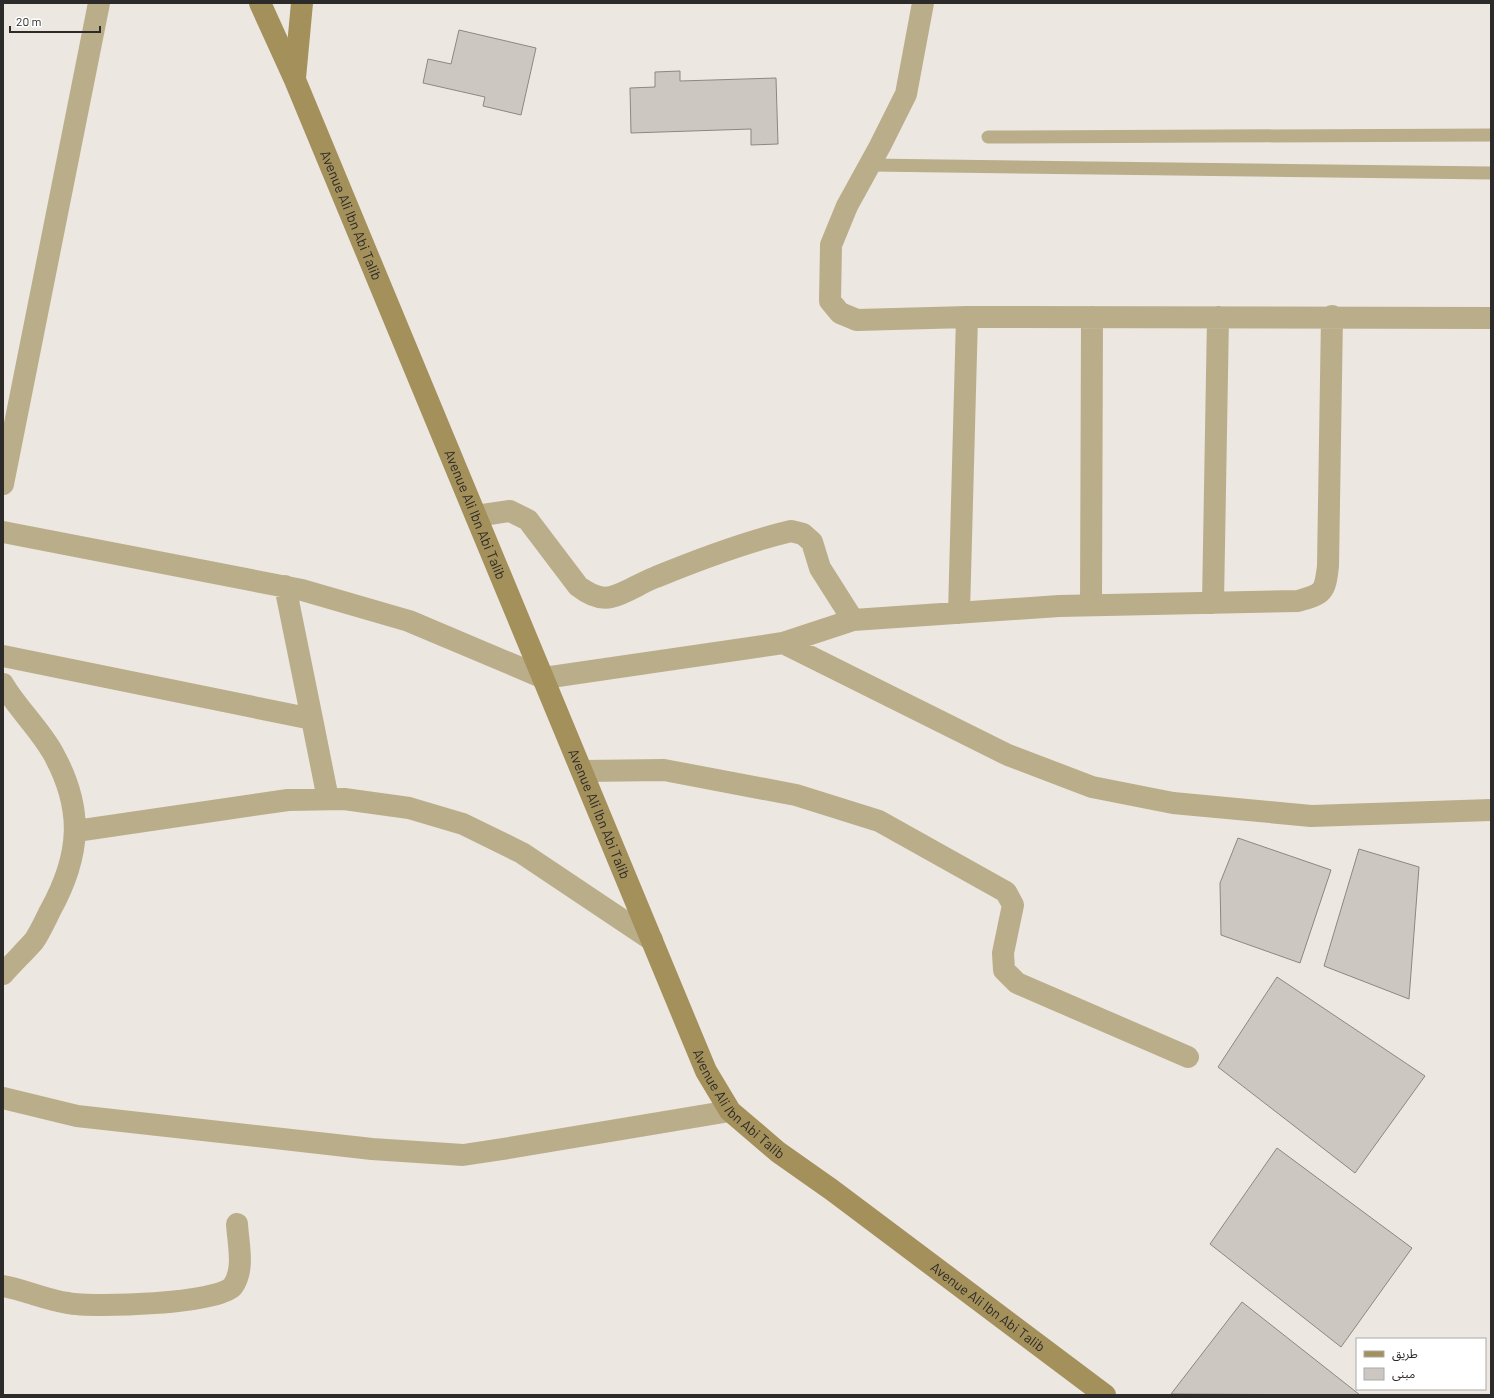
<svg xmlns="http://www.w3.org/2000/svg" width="1494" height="1398" viewBox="0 0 1494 1398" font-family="Barlow,'Noto Sans Arabic',sans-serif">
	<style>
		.building { fill: #cdc7c1; stroke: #8d8781 }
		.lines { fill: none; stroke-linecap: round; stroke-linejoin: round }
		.lane { stroke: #baae8a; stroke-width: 13 }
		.street { stroke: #baae8a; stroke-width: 22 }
		.secondary { stroke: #a4905a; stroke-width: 22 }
		.labels { text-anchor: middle; stroke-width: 3.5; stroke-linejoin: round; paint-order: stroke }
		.street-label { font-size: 14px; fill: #2d2b29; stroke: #fff }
	</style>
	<rect width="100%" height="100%" fill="#ede7e1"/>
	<path class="building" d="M459,30L536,48L521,115L483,106L485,97L423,83L428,59L451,64Z
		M680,71V81L776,78L778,144L751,145V129L631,133L630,88L655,87V72Z
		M1238,838L1331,870L1300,963L1221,935L1220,883Z
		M1359,849L1419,867L1409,999L1324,966Z
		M1277,977L1425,1076L1355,1173L1218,1067Z
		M1277,1148L1412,1248L1341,1347L1210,1244Z
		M1242,1302L1360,1395L1171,1394Z"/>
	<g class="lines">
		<path class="lane" d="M988,137L1491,135
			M870,165L1491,173"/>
		<path class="street" d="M923,3L906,94L880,146L847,206L831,245L830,301L840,313L857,320L967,317L1491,318
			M3,484L99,3
			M476,516L510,511L528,520L578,586C587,593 599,600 611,597C625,594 642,582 656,577C700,559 745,542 791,531L803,534L812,542L820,568L853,620
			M3,532L302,590L409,621L544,678L783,643L853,620L1059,606L1298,601C1323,594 1325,593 1328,566L1332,316
			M1213,603L1218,317
			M1091,605L1092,317
			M959,613L967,317
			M783,643L1008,755L1092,787L1173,803L1311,816L1491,810
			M3,656L312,719L285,586
			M3,684C17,708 39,728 53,753C84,809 81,855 50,911C45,921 40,932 34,941C24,952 13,963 3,974
			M312,719L328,799
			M583,771L664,770L796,795L879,821L1006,892L1013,905L1003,953L1004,970L1017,983L1188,1057
			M76,831L288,800L344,799L409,808L463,824L522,853L652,940
			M3,1098L77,1116L372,1149L463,1155L509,1148L730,1111
			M3,1286C25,1290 46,1300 68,1303C91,1308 220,1304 233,1286C245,1269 238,1243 237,1224"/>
		<g class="secondary">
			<path id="s1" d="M260,3L295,80L706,1071L730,1111L778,1152L832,1190L1105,1395"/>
			<path d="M295,78L302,3"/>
		</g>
	</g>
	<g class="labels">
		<g class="street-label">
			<text dy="5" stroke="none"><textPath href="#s1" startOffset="231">Avenue Ali Ibn Abi Talib</textPath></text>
			<text dy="5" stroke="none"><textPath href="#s1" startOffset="555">Avenue Ali Ibn Abi Talib</textPath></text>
			<text dy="5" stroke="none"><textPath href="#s1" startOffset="879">Avenue Ali Ibn Abi Talib</textPath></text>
			<text dy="5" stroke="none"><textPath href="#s1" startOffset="1204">Avenue Ali Ibn Abi Talib</textPath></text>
			<text dy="5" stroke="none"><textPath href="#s1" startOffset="1528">Avenue Ali Ibn Abi Talib</textPath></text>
		</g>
	</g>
	<rect width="1494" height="1398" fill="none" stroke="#2d2b29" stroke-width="8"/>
	<rect x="1356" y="1338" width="130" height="52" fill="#ffffff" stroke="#abaaa9"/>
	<rect x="1364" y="1351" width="20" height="6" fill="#a4905a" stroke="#abaaa9"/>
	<text x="1392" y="1358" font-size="12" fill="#2d2b29">طريق</text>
	<rect x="1364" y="1368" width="20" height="12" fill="#cdc7c1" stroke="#abaaa9"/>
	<text x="1392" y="1378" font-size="12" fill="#2d2b29">مبنى</text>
	<path d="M10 26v6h90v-6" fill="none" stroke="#2d2b29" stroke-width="2"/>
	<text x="16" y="26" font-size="12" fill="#2d2b29" stroke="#ffffff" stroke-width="3" paint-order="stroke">20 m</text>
</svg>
